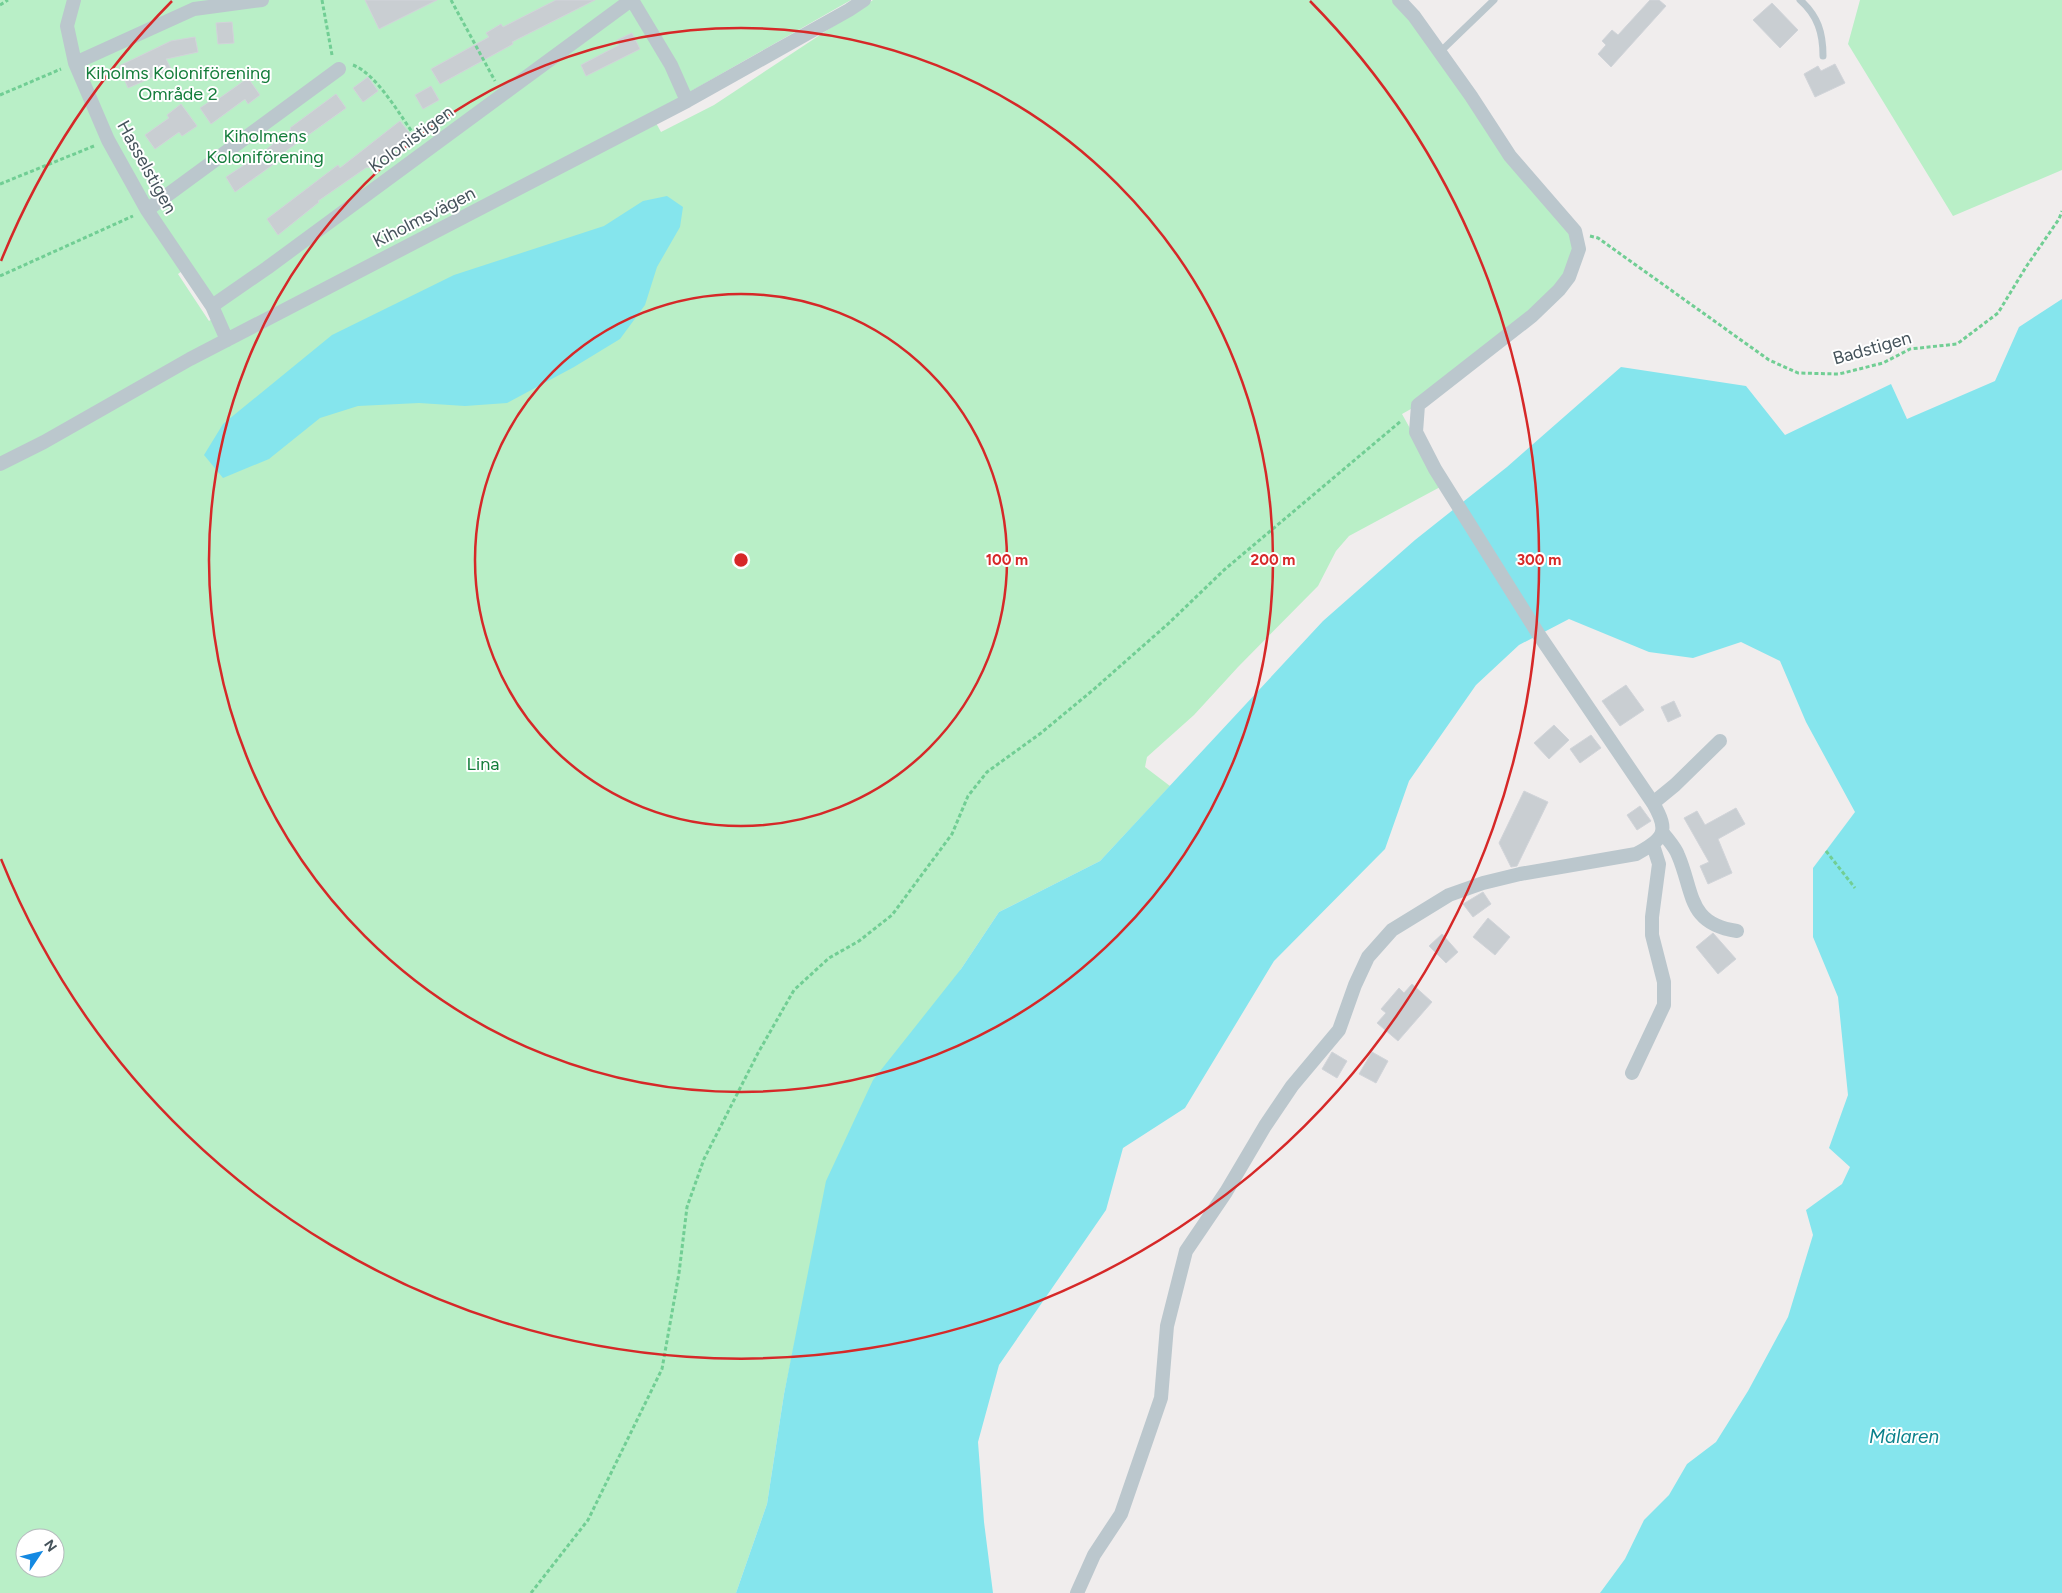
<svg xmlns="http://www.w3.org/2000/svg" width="2062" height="1593" viewBox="0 0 2062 1593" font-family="Figtree,sans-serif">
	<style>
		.green { fill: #b9efc7; fill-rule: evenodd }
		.water { fill: #85e5ed }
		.building { fill: #c9ced2; stroke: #d1d4d9 }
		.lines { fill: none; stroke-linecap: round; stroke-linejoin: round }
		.path { stroke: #71ce94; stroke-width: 3; stroke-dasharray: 4 2.5; stroke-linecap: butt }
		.service { stroke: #bbc7cd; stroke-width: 7 }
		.minor { stroke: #bbc7cd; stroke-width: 14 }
		.ring { fill: none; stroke: #d62828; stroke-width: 2.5 }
		.labels { text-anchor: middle; stroke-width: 4; stroke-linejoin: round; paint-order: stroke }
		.park-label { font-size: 18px; fill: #147d3b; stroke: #fff }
		.street-label { font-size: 18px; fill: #45535b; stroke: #fff }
		.water-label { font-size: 19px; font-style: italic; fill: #0b818b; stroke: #fff }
		.centre { fill: #d62828; stroke: #fff; stroke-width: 2.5 }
		.ring-label { font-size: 15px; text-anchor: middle; font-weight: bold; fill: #d62828; stroke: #fff; stroke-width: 4; stroke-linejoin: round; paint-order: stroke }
	</style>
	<rect width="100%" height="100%" fill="#f0eded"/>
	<path class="green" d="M0,0H851L651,114L661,132L714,105L873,0H1399L1575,231L1569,277L1418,405L1402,414L1442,486L1349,536L1336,551L1318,586L1238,667L1194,715L1147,757L1145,767L1170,786L1100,861L999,912L961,969L807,1285L784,1394L767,1504L736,1593H0ZM186,268L216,316L209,321L178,274ZM25,1538H55V1568H25Z
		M1860,0H2062V170L1953,216L1848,44Z"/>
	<path class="water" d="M667,196L683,207L680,227L657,267L645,305L620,339L574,367L507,403L465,406L419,403L358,406L320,418L269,459L223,478L204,455L223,424L332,335L454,275L604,226L643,201Z
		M2062,299V1593H1600L1625,1559L1644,1520L1669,1495L1687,1464L1716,1442L1748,1391L1788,1317L1813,1235L1806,1210L1842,1184L1850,1167L1829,1148L1848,1095L1838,997L1813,937V868L1855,812L1806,722L1780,661L1741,642L1693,658L1649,652L1569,619L1519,645L1476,685L1409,781L1385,849L1274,961L1185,1108L1123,1148L1106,1210L999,1365L978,1442L984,1522L993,1593H736L767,1504L784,1394L826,1181L873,1080L961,969L999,912L1100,861L1323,621L1415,540L1507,467L1621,367L1746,386L1785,435L1891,384L1907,419L1995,381L2019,327Z"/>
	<path class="building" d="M365,0H437L379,29Z
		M556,0H595L512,42L513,44L440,84L431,69L489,37L486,33L501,24L503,27Z
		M1650,0H1659L1666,6L1611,67L1598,54L1606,45L1602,41L1612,30L1618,35Z
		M1772,3L1798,30L1780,48L1753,20Z
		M232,22L234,43L218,44L216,23Z
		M632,33L640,49L586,76L581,65L619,45L617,40Z
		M195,37L198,52L166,59L171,69L128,88L119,66L171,41Z
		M1835,64L1845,83L1815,97L1804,74L1818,66L1821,71Z
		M368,77L378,91L363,102L353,88Z
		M248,78L260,95L248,104L245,99L211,124L200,108L215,98L217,100Z
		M431,86L439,100L423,109L415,95Z
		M336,94L346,108L283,153L285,156L235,192L226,177L261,154L291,129L290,128Z
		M181,104L197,126L182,136L179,132L155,149L145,135L169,118L167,115Z
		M400,121L411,135L368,168L367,167L318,201L319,202L278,235L267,219L338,165L340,168Z
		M1626,685L1644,710L1620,726L1602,701Z
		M1674,701L1681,716L1668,722L1661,707Z
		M1554,725L1569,740L1549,759L1534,743Z
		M1591,735L1601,748L1580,763L1570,749Z
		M1524,791L1548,802L1517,866L1511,867L1499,843Z
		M1640,806L1651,821L1637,830L1627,815Z
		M1736,808L1745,824L1718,839L1732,873L1708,884L1700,866L1709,862L1684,818L1697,811L1705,825Z
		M1483,892L1491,904L1473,917L1463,904Z
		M1488,918L1510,937L1495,955L1473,937Z
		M1713,933L1736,959L1718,974L1696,947Z
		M1442,934L1458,952L1446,963L1429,946Z
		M1412,984L1432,1002L1398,1041L1377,1023L1386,1013L1381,1009L1399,988L1404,993Z
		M1332,1052L1347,1061L1337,1078L1322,1069Z
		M1372,1052L1388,1061L1376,1083L1359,1074Z"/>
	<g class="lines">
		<path class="path" d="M322,0L332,55
			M451,0L495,81
			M0,5L8,0
			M353,65C377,74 401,117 417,139
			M0,95L61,69
			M0,184L94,146
			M1590,236L1598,238L1769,360L1798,373L1839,374L1883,363L1910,349L1957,344L1998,313L2026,267L2059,219L2062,211
			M0,276L133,216
			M1826,851L1855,888
			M531,1593L588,1520L662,1369L679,1273L687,1207L704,1159L758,1053L794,990L829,958L859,941L892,915L952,834L968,796L987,772L1041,733L1093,690L1169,623L1224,570L1401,421"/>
		<path class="service" d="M1800,0C1818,16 1823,33 1823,56
			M1440,52L1494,0"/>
		<path class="minor" d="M74,0L67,26L75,63L108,140L147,210L212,306L227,340
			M632,0L671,65L687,101
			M75,63L194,9L262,0
			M147,210L339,69
			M212,306L267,268L631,0
			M0,464L44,442L190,359L687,101L849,10L864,0
			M1653,803L1675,785L1720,741
			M1663,833C1668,840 1675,847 1678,855C1694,892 1687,924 1737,931
			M1632,1073L1664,1005V982L1652,935V917L1659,864L1653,845
			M1077,1593L1094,1555L1121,1514L1161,1398L1167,1326L1186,1251L1226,1192L1265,1126L1292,1086L1339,1030L1355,985L1368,957L1392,930L1449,895L1483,883L1520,874L1636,854C1664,839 1670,832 1653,803L1539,635L1435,469L1416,432L1418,405L1532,316L1559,290L1569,277L1579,249L1575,231L1510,156L1471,96L1414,16L1399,0"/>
	</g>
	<g class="ring">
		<circle cx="741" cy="560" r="266"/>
		<circle cx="741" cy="560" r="532"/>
		<path d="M1 261A798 798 0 0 1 172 1M1310 1A798 798 0 1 1 1 859"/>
	</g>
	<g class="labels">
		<g class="park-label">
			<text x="178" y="79">Kiholms Koloniförening<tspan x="178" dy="21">Område 2</tspan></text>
			<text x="265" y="142">Kiholmens<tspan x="265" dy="21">Koloniförening</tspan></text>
			<text x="483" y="770">Lina</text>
		</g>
		<g class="street-label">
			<text transform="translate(411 139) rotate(-36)" y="6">Kolonistigen</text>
			<text transform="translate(147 167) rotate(61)" y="6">Hasselstigen</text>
			<text transform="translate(424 217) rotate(-27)" y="6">Kiholmsvägen</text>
			<text transform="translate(1872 348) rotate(-16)" y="6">Badstigen</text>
		</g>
		<g class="water-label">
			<text x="1904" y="1443">Mälaren</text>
		</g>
	</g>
	<circle cx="741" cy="560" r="8" class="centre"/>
	<g class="ring-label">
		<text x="1007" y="565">100 m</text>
		<text x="1273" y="565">200 m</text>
		<text x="1539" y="565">300 m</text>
	</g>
	<g transform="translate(40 1553) rotate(55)"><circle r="24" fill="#ffffff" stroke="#b5babd"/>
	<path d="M0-4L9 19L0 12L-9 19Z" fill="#1489e2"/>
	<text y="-8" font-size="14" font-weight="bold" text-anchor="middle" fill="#45535b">N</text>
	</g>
</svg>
